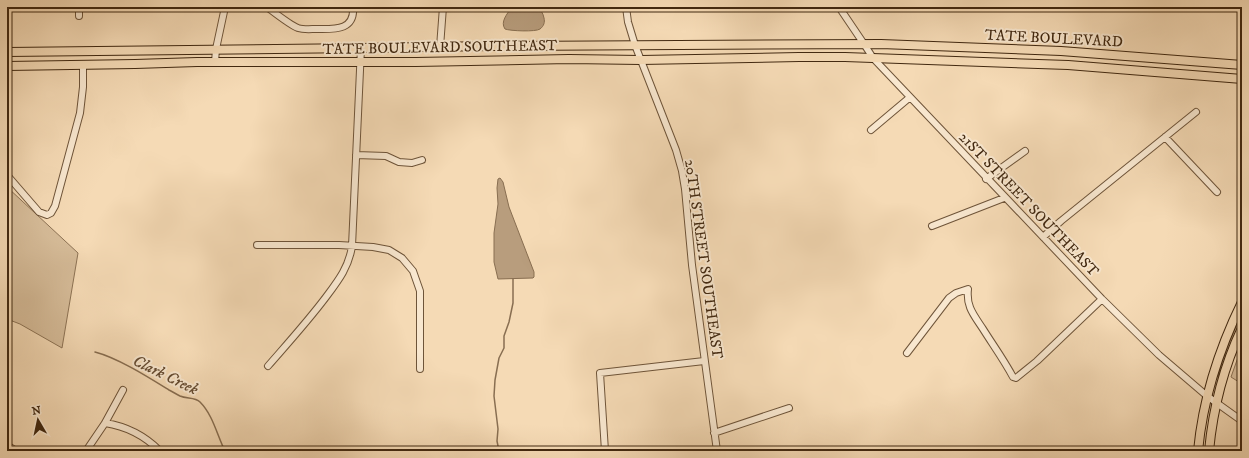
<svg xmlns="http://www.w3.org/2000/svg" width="1249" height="458" viewBox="0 0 1249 458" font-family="'IM FELL DW Pica',serif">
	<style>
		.green { fill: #d6bc99; stroke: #8c7254 }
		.water { fill: #b89d7d; stroke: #886e51 }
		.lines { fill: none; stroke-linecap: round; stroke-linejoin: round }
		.stream { stroke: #886e51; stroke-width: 1.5 }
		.minor-casing { stroke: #6e5439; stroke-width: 8 }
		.major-casing { stroke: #412810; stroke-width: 10 }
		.minor { stroke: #f8e7cf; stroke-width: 6 }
		.major { stroke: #f5dab5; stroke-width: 8 }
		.labels { text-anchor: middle; stroke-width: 4; stroke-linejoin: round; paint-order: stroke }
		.street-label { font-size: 15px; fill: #412810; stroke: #f8e7cf }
		.water-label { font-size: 16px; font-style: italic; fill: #654b31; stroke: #f8e7cf }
	</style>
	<rect width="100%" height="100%" fill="#f5dab5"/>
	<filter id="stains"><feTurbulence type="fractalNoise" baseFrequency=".005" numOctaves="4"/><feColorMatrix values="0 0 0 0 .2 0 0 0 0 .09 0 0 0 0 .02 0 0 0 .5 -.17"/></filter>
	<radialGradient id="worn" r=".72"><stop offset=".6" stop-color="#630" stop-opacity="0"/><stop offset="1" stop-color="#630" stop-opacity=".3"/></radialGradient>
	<path class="green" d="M7,187L78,253L62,348L20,324L7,319Z
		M1242,314V321L1218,381C1217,368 1236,327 1242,314Z
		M1242,346V384L1231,377Z"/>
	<path class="water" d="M512,7H537C541,10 543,13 544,18C545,22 544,26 540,29C536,32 510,31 505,29C500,22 507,14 512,7Z
		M500,178L503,182L509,207L534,272V277L533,278L498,279L494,262V233L498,204L497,188L498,179Z"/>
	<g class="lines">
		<path class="stream" d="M95,352C118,358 148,377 169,390C173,392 176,394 180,396C187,399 195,397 200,402C213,415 217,435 225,451
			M499,451L497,441L498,429L494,396L495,380L499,358L504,348V336L509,322L513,303V279"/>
		<g class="minor-casing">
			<path id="minor" d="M79,7V16
				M267,7C275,13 290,25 298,28C304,30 311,29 317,29C334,29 355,31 353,7
				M626,7L628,22L635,45L676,150L682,171L685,189L692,265L717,451
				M839,7L864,44L873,58L1102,299L1159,355L1207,396L1242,421
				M440,47L443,7
				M215,62L216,49L225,7
				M871,130L909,98
				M1165,137L1217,192
				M356,155L386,156L399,162L412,163L422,160
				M7,175L39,212L47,215L51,213L55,206L80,113L83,87V65
				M986,179L1025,151
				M932,226L1004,198
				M1043,237L1061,221L1196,112
				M257,245H339L373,247L389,250L402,258L413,271L420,291V369
				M907,353L949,298L956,293L968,289C966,307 974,315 983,329C993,345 1004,360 1013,377L1016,378L1037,361L1102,299
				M268,366C288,343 308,321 326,297C338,281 349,267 352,246L361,48
				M105,423C125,426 145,436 160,451
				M714,433L789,408
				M7,445L16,451
				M86,451L105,423L123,390
				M605,451L600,373L704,361"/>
		</g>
		<g class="major-casing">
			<path id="major" d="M7,52L361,48L492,46L881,44L1061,51L1242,65
				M7,66L135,64L197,62H416L569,59L641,60L799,57H845L1068,65L1242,79
				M1198,451C1203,398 1219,349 1242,302
				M1209,451C1213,409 1224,366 1242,328"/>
		</g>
		<use href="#minor" class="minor"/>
		<use href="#major" class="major"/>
	</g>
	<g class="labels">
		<g class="street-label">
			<text transform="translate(1054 38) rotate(3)" y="5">TATE BOULEVARD</text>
			<text transform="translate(440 47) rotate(-1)" y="5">TATE BOULEVARD SOUTHEAST</text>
			<text transform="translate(1029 204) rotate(46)" y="5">21ST STREET SOUTHEAST</text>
			<text transform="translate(704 259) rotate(82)" y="5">20TH STREET SOUTHEAST</text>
		</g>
		<g class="water-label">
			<text transform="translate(166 374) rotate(26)" y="6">Clark Creek</text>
		</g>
	</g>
	<rect width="1249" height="458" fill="none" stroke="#f5dab5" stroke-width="24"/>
	<rect x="8" y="8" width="1233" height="442" fill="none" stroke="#412810" stroke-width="2"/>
	<rect x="12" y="12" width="1225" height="434" fill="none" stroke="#412810"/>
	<g transform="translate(38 420) rotate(351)" stroke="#f8e7cf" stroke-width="3" paint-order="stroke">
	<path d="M0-3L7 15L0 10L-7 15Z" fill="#412810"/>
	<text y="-6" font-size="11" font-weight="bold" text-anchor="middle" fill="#412810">N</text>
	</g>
	<rect width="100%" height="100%" filter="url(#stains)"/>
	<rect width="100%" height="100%" fill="url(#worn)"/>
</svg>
